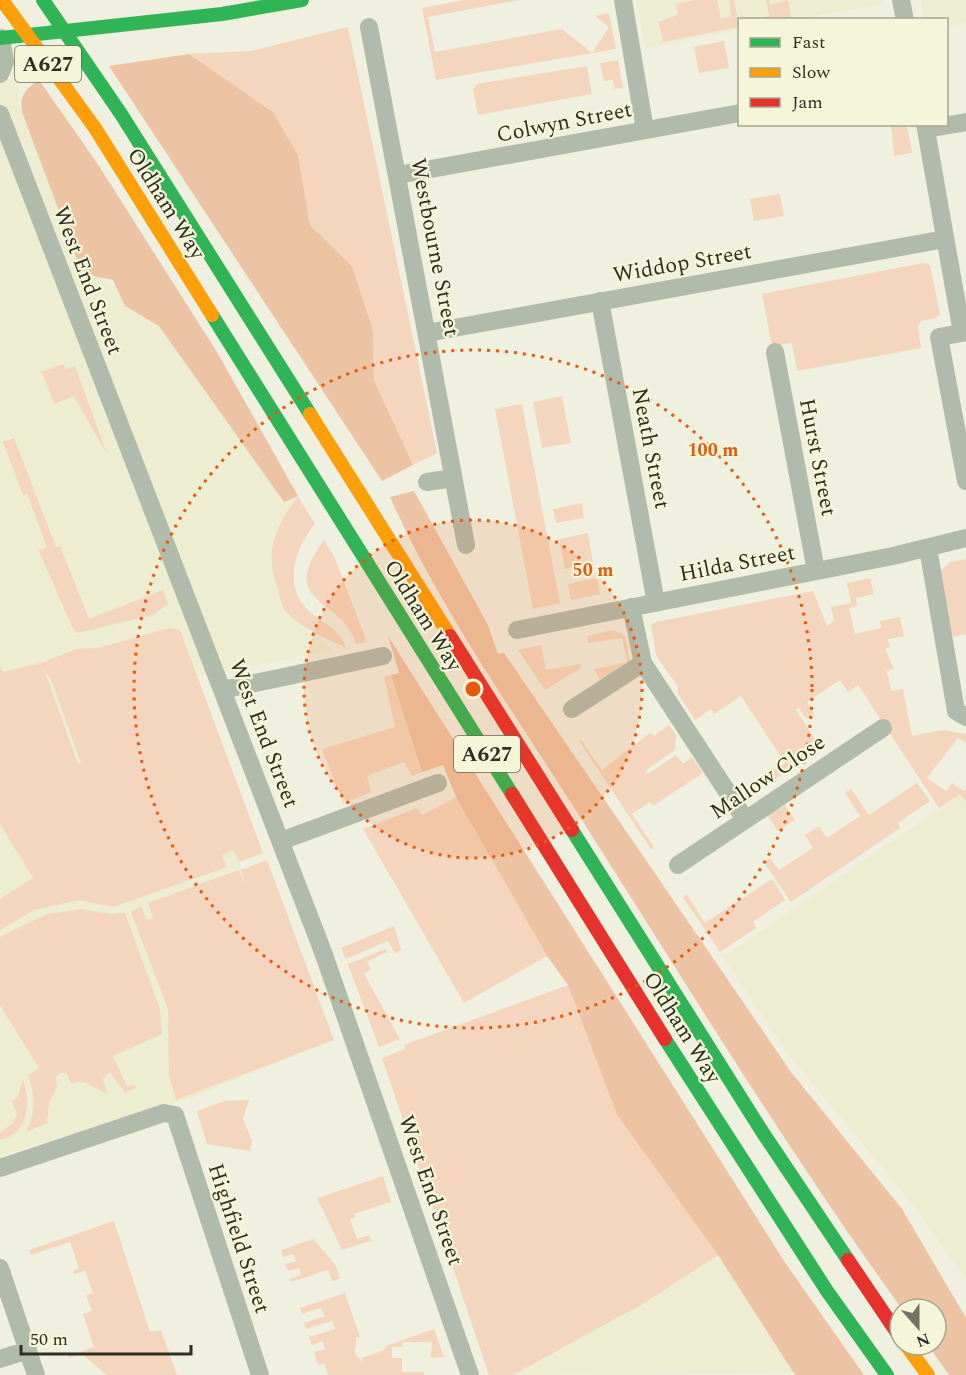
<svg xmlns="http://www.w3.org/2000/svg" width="966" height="1375" viewBox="0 0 966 1375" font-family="Spectral,serif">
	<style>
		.built { fill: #ecedd1 }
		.green { fill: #f3d6bd; fill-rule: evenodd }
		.forest { fill: #ecc3a3 }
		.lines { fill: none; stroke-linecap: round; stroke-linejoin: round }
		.street { stroke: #b1bbab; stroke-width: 18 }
		.fast { stroke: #30b455; stroke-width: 14 }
		.slow { stroke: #ff9f0a; stroke-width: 14 }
		.jam { stroke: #e5322d; stroke-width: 14 }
		.ring { fill: none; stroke: #e8590c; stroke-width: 3; stroke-dasharray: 3 6 }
		.labels { text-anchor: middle; stroke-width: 4.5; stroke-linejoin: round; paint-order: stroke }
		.shield { fill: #f5f6d9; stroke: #6a6a5a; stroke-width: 1.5 }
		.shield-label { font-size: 21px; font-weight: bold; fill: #2e2e23 }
		.street-label { font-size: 22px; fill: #2e2e23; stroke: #f5f6d9 }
		.centre { fill: #e8590c; stroke: #f5f6d9; stroke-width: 3 }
		.ring-label { font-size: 18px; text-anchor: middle; font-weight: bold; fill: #e8590c; stroke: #f5f6d9; stroke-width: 4.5; stroke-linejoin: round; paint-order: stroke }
	</style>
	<rect width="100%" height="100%" fill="#eff0df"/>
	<path class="built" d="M636,0H882L883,4L798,19L740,20L739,30L646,48Z
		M921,0H966V23L947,26L946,20L924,19Z
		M0,76L18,82V102L81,270L152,305L302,510L279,593L287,614L333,650L174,681L247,886L292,1056L197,1096L0,1156Z
		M961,794L966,802V1280L916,1208L785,1050L723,957Z
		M718,1255L794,1373L513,1375L646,1302Z"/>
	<path class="green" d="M463,0H520L428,17L435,52L562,29L592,53L609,27L595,16L609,13L616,49L436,80L422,8Z
		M694,0H717L721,19L731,16L729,0H734L739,27L663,42L659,22L678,15L676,4Z
		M766,0H769L770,5L788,0L791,18L755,19L769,16Z
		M348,27L437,453L413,465L374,380L373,330L352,266L310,225L298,155L273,112L189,54L251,51Z
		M724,41L729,68L699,73L694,47Z
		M618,60L623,88L615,89L613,80L604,81L600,63Z
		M587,66L592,94L478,115L473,90L477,84Z
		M891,125H907L912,153L894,156Z
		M780,194L784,216L754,221L750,199Z
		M923,263L930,265L940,314L936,318L921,321L918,326L921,348L797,371L792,343L772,346L762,294Z
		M63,364L66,369L75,366L107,454L74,396L54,404L42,372Z
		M562,396L571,443L542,448L533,402Z
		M522,404L560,603L533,609L495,409Z
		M14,438L56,547L60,546L89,619L163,590L168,604L153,615L78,633L73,629L39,551L47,547L27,494L23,495L3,442Z
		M298,496L315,524C295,547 283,585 307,609C321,624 339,626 346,648C326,638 302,629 286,612C282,607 280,597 278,590C264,553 275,527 298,496Z
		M582,503L584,518L556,523L553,509Z
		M588,533L593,563L565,569L559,539Z
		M324,540L334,556L367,642L356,644C344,598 275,606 324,540Z
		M966,559V634L952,637L941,571L950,562Z
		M597,578L600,594L571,600L568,584Z
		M870,578L874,594L856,598L857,606L849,608L855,634L881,628L880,621L900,617L904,636L888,639L890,647L885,649L894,669L887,671L891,691L903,689L912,736L943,730L966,734V743L958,738L927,778L946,791L952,783L963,791L966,787V802L960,794L939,808L858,685L848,692L840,680L807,702L814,714L806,719L799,708L796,710L819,745L810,751L812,754L758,790L754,783L785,763L741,696L714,714L711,709L695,720L678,694V687L656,655L651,625L656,622L813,591L827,626L834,621L831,607L851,603L847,583Z
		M169,628L180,630L263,853L239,862L234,850L222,855L227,867L113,907L79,900L34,910L0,930V899L33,878L0,824V666L3,672L41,663L77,649L98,648ZM43,667L53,684L81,763L78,764Z
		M613,630L625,635L630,661L600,680L594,669L627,662L622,638L588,643L587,636Z
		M541,645L546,670L580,664L581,668L545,690L518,650Z
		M391,675L422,772L412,776L404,762L367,776L371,792L343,803L322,749L395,727L384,677Z
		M669,725L676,735L675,750L646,770L648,774L676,755L683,764L692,757L703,773L653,806L650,802L632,814L654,847L651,849L579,741L581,740L602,770L651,732L654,736Z
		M917,783L930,801L898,823L900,828L791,902L764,862L770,858L779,870L813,848L805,835L819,826L827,838L860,816L845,793L851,789L869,815Z
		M456,797L547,956L464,1003L363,829L417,808L422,815Z
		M776,805L781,808L785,805L795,820L778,831L765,812Z
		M267,860L334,1040L176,1100L169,1075L168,1009L131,912L141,906L147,920L153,918L148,903L239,870L245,886L241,870Z
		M772,879L785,900L753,922L756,928L720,952L683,897L687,895L705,923Z
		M81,909L111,914L125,913L160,1009L162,1034L113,1056L127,1087L134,1084L136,1088L125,1093L110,1072L103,1079L107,1094L84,1082L71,1083L66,1073H60L56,1077L57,1087L49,1103L47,1123L26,1132C36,1112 35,1095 28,1075L39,1068L0,1005V937L47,914Z
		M394,926L401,950L395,953L388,941L346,959L341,948Z
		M385,949L387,952L367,962L371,969L364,974L400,1039L379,1047L348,964Z
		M568,985L617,1115L718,1255L646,1302L513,1375H489L382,1058L405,1049L404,1045Z
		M23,1079C31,1104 29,1133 0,1140V1133L13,1123L17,1115L12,1101L18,1096Z
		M249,1100L243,1119L252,1141L250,1151L207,1144L197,1111L225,1101Z
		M383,1176L391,1202L354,1214L355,1217L350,1219L357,1239L369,1235L371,1241L342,1250L317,1198Z
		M114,1221L150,1332L161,1330L177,1375H107L82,1354L69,1358L68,1356L94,1347L83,1314L92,1311L86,1295L93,1293L85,1271L74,1274L73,1271L79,1268L70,1242L31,1255L29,1250Z
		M313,1239L335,1264L340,1279L332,1281L328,1270L291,1282L290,1279L301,1275L299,1268L288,1271L285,1264L296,1261L293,1254L283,1257L281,1250Z
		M345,1293L360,1337L356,1338L355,1354L363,1362L362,1358L384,1350L386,1346L434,1329L444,1357L431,1358L432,1342H403L402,1347H392V1358H402V1372H424V1375H328L324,1363L318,1365L314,1352L325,1349L323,1341L312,1345L309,1337L335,1329L332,1321L306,1329L304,1323L325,1316L321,1308L302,1314L300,1308Z"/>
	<path class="forest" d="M189,54L273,112L298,155L310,225L352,266L373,330L374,380L413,465L382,481L109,66Z
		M39,80L97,163L217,352L298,496L284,502L159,326L125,306L113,280L97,277L81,270L22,112C19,95 26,89 39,80Z
		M414,491L488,625L498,654L504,653L791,1072L902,1209L966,1318V1375H949L928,1345H936V1309H902C790,1154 690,990 587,828C521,723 440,610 390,497Z
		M388,636L786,1264L864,1375H795L718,1255L617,1115L568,985L547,956L456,797L443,765L422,772L391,675L399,673Z"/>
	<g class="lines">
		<path class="street" d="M623,0L645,130
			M901,0L905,20
			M369,27L466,545
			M0,74L5,62L1,38
			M0,114L323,952L470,1375
			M925,124L962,333
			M926,129L966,122
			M398,175L740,113
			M600,301L656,603
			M966,332L939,337L966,481
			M427,333L945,239
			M775,352L816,571
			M427,482L453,478
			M928,548L956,711L966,717
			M631,607L643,663L745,819
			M517,630L893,556L966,538
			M222,690L383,656
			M572,709L643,663
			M281,841L438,783
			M678,865L883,728
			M0,1168L164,1113L175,1115L260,1375
			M0,1268L36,1375
			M0,1359L28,1350"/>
		<path class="fast" d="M43,0L121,114L310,414
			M0,38L222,14L302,0
			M212,315L512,794
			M572,830L763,1133L848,1260
			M665,1039L827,1291L887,1375"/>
		<path class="slow" d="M2,0L95,128L212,315
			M310,414L450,636
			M906,1345L928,1375"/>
		<path class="jam" d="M450,636L572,830
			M512,794L665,1039
			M848,1260L900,1337"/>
	</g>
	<circle cx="473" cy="689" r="169" fill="#e8590c" fill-opacity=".12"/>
	<g class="ring">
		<circle cx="473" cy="689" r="169"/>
		<circle cx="473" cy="689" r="339"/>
	</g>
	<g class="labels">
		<g class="shield">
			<rect x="15" y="46" width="66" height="36" rx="4.5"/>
			<rect x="454" y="736" width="66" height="36" rx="4.5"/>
		</g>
		<g class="shield-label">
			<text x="48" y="71">A627</text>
			<text x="487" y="761">A627</text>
		</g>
		<g class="street-label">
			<text transform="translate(564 121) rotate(-11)" y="8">Colwyn Street</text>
			<text transform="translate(167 203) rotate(58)" y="8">Oldham Way</text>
			<text transform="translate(436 247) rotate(79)" y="8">Westbourne Street</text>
			<text transform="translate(682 262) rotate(-10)" y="8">Widdop Street</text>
			<text transform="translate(89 280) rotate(69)" y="8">West End Street</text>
			<text transform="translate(652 448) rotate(79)" y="8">Neath Street</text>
			<text transform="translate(819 457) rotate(79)" y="8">Hurst Street</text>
			<text transform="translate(737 562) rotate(-11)" y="8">Hilda Street</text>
			<text transform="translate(424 615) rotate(58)" y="8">Oldham Way</text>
			<text transform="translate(265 733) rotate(69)" y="8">West End Street</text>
			<text transform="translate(767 776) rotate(-34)" y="8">Mallow Close</text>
			<text transform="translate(683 1027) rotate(58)" y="8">Oldham Way</text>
			<text transform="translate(432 1190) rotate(71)" y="8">West End Street</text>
			<text transform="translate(240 1238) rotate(72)" y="8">Highfield Street</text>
		</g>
	</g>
	<circle cx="473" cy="689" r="9" class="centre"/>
	<g class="ring-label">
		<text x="713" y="456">100 m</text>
		<text x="593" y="576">50 m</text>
	</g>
	<rect x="738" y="18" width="210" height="108" fill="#f5f6d9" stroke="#a5a690" stroke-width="1.5"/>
	<rect x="750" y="38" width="30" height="9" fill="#30b455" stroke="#a5a690" stroke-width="1.5"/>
	<text x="792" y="48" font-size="18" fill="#2e2e23">Fast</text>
	<rect x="750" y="68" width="30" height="9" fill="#ff9f0a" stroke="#a5a690" stroke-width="1.5"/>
	<text x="792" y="78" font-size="18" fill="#2e2e23">Slow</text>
	<rect x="750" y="98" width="30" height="9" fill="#e5322d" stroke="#a5a690" stroke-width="1.5"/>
	<text x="792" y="108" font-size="18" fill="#2e2e23">Jam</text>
	<g transform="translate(918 1327) rotate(159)"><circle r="28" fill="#f5f6d9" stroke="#a5a690" stroke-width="1.5"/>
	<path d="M0-4.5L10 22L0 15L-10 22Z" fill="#727265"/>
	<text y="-9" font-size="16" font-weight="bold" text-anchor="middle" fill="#2e2e23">N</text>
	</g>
	<path d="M21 1345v9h170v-9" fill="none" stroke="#2e2e23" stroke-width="3"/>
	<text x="30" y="1345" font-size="18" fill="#2e2e23" stroke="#f5f6d9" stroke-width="4.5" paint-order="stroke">50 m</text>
</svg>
